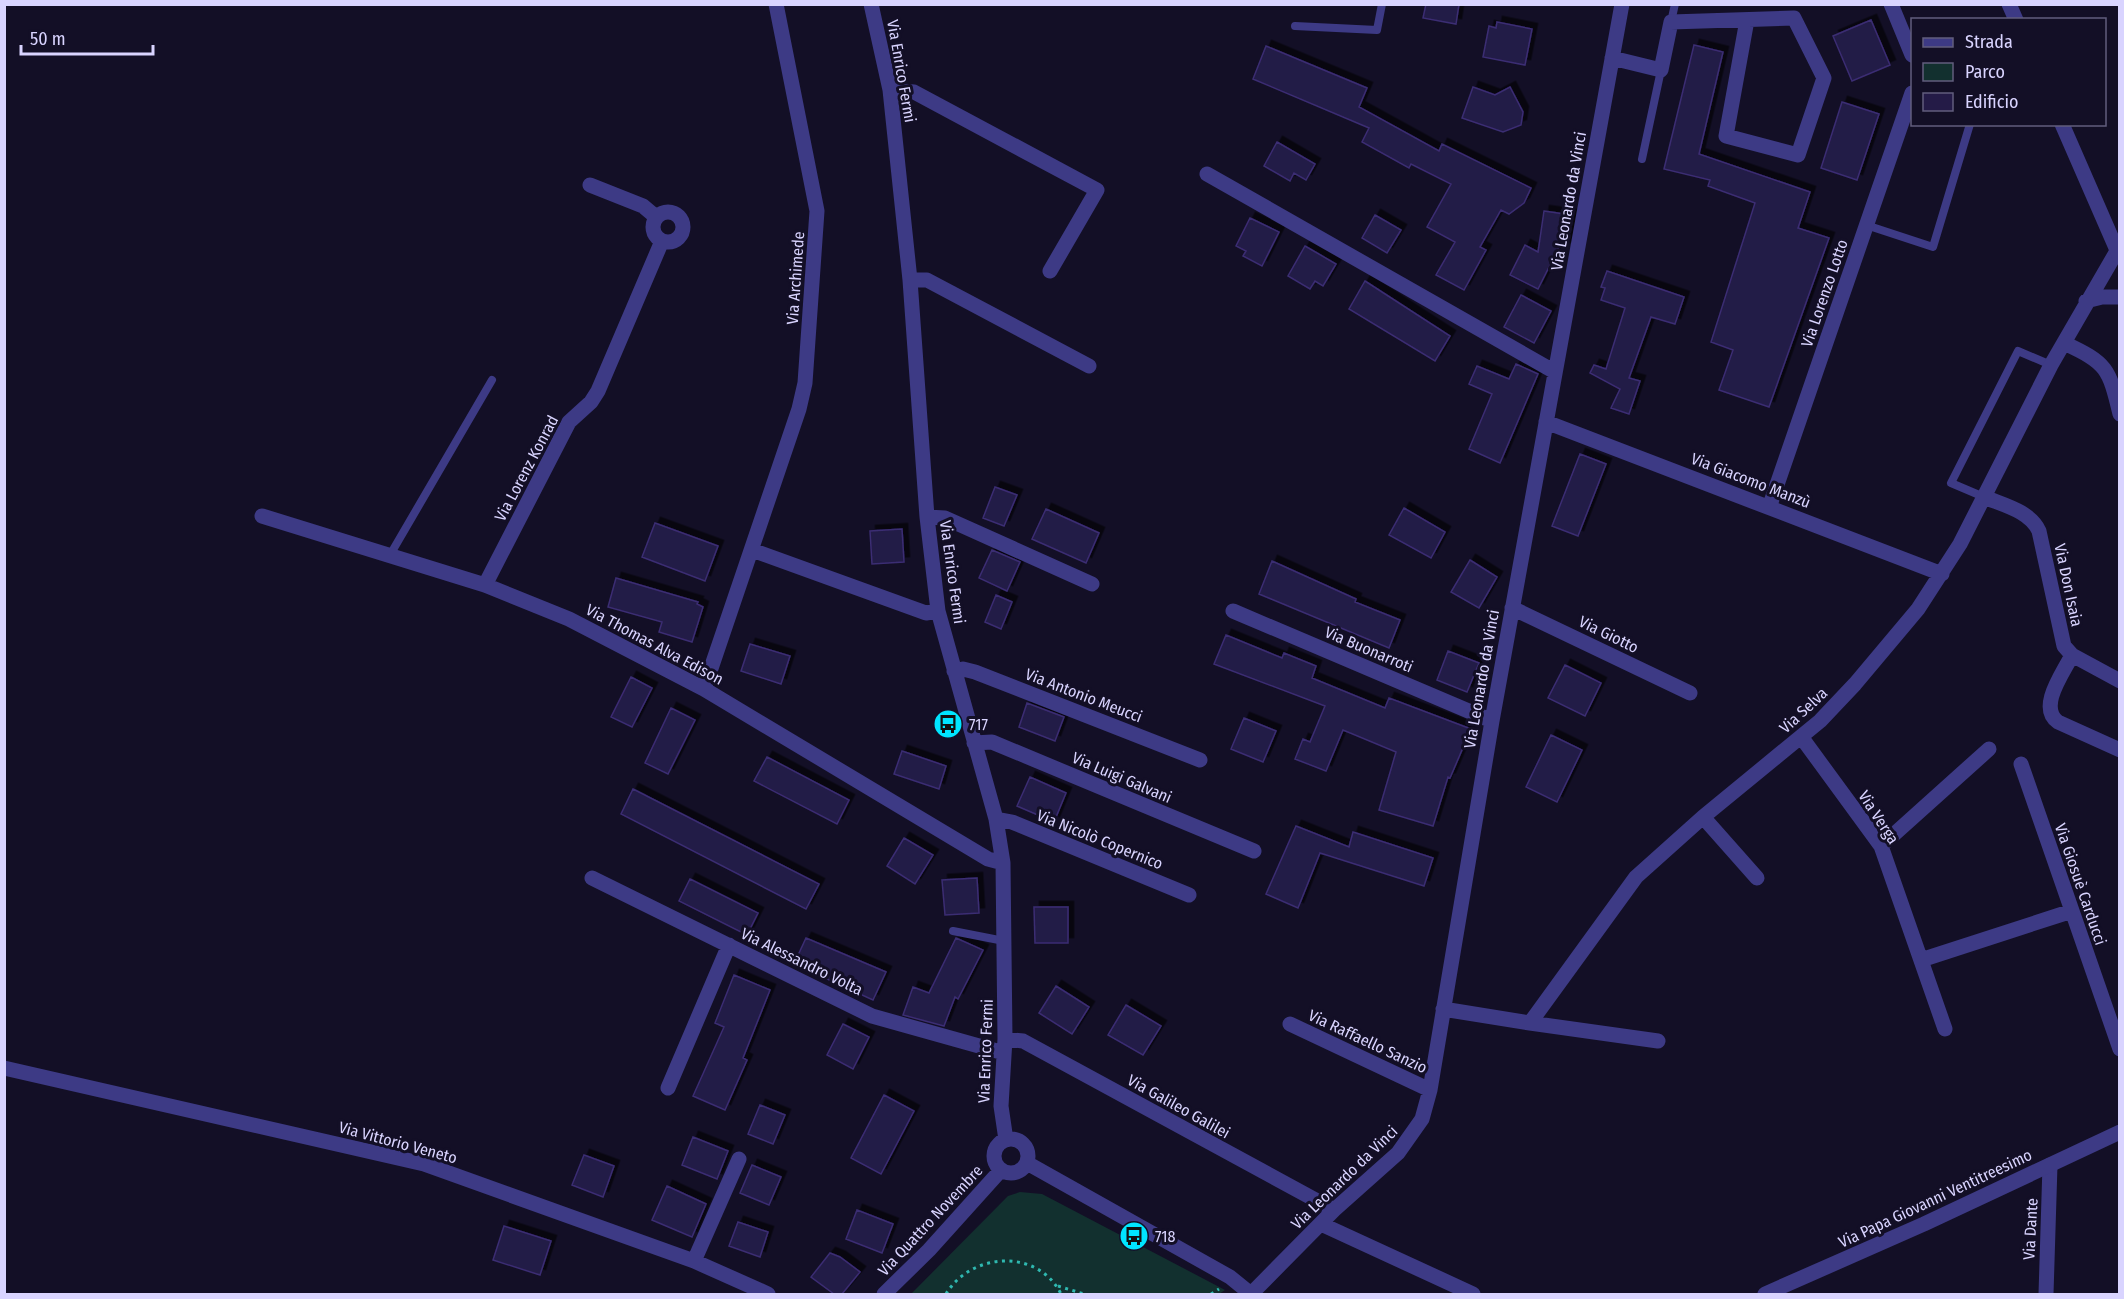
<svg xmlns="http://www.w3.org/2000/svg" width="2124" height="1299" viewBox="0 0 2124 1299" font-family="'Fira Sans Condensed',sans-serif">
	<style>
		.green { fill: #12302f }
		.building { fill: #241b47; stroke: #3b2d73; stroke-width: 1.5; filter: url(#shadow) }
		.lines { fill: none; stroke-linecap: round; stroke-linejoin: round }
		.path { stroke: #2fb8b0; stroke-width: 3; stroke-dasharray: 3 4.5; stroke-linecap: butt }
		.service { stroke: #3d3a85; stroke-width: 8 }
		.minor { stroke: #3d3a85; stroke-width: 15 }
		.tertiary { stroke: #3d3a85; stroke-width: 15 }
		.labels { text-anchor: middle; stroke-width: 6; stroke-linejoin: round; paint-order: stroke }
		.street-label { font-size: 16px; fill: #d9d4ff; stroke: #130f26 }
		.poi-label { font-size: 16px; fill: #d9d4ff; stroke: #130f26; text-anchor: start }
	</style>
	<defs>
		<filter id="shadow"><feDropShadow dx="5.5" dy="-5.5" stdDeviation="0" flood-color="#0009"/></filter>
	</defs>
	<rect width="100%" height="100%" fill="#130f26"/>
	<path class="green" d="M1020,1192L1042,1194L1225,1290L1219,1294H911L1008,1196Z"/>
	<path class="building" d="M1426,4H1459L1456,24L1423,18Z
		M1871,20L1890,65L1852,81L1833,36Z
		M1497,22L1532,29L1525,65L1483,57L1489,26L1496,28Z
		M1694,45L1723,52L1699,154L1810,192L1798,228L1829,238L1769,407L1719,390L1733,350L1711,342L1755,203L1708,186L1710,180L1664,169Z
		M1266,46L1367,88L1359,107L1439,151L1442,144L1531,188L1524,203L1509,214L1501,210L1480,247L1486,250L1464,290L1436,275L1455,242L1427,227L1451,184L1411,164L1409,168L1362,142L1369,128L1253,79Z
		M1473,87L1495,95L1510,87L1523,112L1521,125L1503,132L1462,118Z
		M1842,102L1879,114L1857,180L1821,168Z
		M1277,142L1315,164L1306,180L1294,173L1290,181L1264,166Z
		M1544,211L1571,215L1566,248L1559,247L1538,289L1510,275L1525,245L1538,252Z
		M1375,215L1401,230L1387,253L1362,238Z
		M1250,218L1279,232L1262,266L1243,256L1246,251L1236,246Z
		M1305,246L1336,264L1323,286L1315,281L1310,289L1288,276Z
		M1607,271L1684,297L1675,324L1651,317L1629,378L1640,381L1629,414L1611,408L1620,389L1590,373L1594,365L1606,369L1625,308L1601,300L1605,288L1601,287Z
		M1365,281L1450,336L1435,361L1349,309Z
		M1521,295L1551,311L1534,343L1504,327Z
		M1516,364L1538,374L1500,463L1469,449L1492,394L1469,384L1477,366L1509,379Z
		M1580,454L1606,464L1578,536L1552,526Z
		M995,487L1017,495L1004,526L983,518Z
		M1404,508L1445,532L1431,558L1389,535Z
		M1046,509L1099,533L1086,563L1032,539Z
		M655,523L718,546L705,581L642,557Z
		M902,529L904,562L872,564L870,531Z
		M992,550L1020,562L1007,591L979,578Z
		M1470,560L1497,577L1479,608L1451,592Z
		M1272,561L1356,599L1355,602L1400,620L1389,648L1259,594Z
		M616,578L698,602L697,604L703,607L692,642L659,632L662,622L608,607Z
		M996,595L1012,602L1001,629L985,622Z
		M1226,635L1282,658L1284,653L1316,666L1312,678L1385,708L1389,698L1471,729L1450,778L1448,777L1433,826L1379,810L1396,752L1343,730L1326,771L1295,759L1303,739L1310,742L1325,706L1214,664Z
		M750,644L790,656L781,684L741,671Z
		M1448,651L1479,663L1467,692L1437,680Z
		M1565,665L1601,683L1585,716L1548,698Z
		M631,677L652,688L632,727L611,717Z
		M1027,703L1064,717L1055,741L1019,727Z
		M671,708L695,720L668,774L645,763Z
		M1244,718L1276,731L1263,762L1231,749Z
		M1551,735L1582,750L1557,802L1526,787Z
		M902,751L946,766L939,789L894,774Z
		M767,757L849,800L837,824L754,781Z
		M1030,777L1066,793L1054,822L1017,806Z
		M633,789L819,884L806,909L621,814Z
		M1296,826L1349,847L1353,832L1433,858L1424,886L1320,853L1298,908L1266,894Z
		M904,838L933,855L915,884L887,866Z
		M977,878L979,913L945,915L942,880Z
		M690,879L758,913L747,935L679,901Z
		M1034,907H1068V943H1035Z
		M806,938L886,972L873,1000L794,964Z
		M956,938L983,950L958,999L955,997L944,1026L903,1015L913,987L929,993Z
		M734,975L770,990L743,1058L747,1060L725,1110L693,1096L724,1027L715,1023Z
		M1056,986L1089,1007L1072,1034L1039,1013Z
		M1126,1005L1161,1026L1143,1055L1108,1035Z
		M843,1024L869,1037L853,1069L827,1055Z
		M884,1095L914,1111L881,1174L851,1158Z
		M760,1105L785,1115L773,1144L748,1134Z
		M693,1137L728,1151L717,1179L682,1165Z
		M584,1155L614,1166L603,1197L572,1185Z
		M752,1165L781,1177L769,1205L740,1193Z
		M667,1186L706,1204L692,1237L652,1220Z
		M857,1210L893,1224L882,1253L846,1239Z
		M738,1222L768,1232L760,1257L729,1246Z
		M504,1226L551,1241L540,1275L493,1260Z
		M830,1253L840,1257L860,1272L842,1294H834L811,1277Z"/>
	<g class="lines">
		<path class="path" d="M1058,1286L1084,1294
			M946,1294C971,1252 1038,1248 1061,1294
			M1211,1294L1219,1289"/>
		<path class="service" d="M1671,22L1675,4
			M1295,26L1377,30L1382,4
			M1642,159L1661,70
			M1866,225L1933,247L1970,124
			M1984,497L1951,483L2018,351L2051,365
			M390,555L492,380
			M953,931L1004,941"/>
		<path class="minor" d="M871,4L890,90L910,280L927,517L938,611L996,819L1003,863L1005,1039L1001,1106L1006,1140
			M1891,4L1912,55
			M1612,58L1661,70L1671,22L1794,18L1824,78L1798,155L1726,136L1747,20
			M890,90L914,92L1097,190L1050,271
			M1207,174L1555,372
			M590,185L643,206L656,217
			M653 227a15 15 0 1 1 30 0a15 15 0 1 1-30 0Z
			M910,280H927L1089,366
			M2086,301L2102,297H2120
			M2064,343C2107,363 2109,368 2120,414
			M1546,422L1942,574
			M1984,497C2003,505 2030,511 2039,531L2064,646L2072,655L2120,681
			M1770,505L1912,93
			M262,516L485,585L569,619L704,689L988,859L1003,863
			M927,517L945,518L1092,584
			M752,550L926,613L938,611
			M485,585L569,422L591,402L598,391L662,241
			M1512,608L1690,693
			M1233,611L1492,721
			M2072,655C2064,672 2037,707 2058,722L2120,750
			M954,671L963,669L975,672L1200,760
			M704,689L799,409L805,383L817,211L776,4
			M1802,738L1881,846L1945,1029
			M974,743L992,742L1254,851
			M2021,764L2120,1049
			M1703,817L1757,878
			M996,819L1012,822L1189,895
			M1881,846L1989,749
			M592,878L872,1016L1004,1053
			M1921,960L2072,911
			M1443,1009L1530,1023L1636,877L1703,817L1820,721L1855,684L1918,609L1960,544L2051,365L2117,251
			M1530,1023L1658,1041
			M1290,1024L1430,1090
			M1005,1039L1023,1041L1334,1210
			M4,1068L424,1164L694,1261L768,1294
			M668,1088L729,945
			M994 1156a17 17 0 1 1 34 0a17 17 0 1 1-34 0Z
			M1027,1163L1230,1277L1251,1294
			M1321,1224L1473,1294
			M694,1261L739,1159
			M884,1294L929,1250L1001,1170
			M1251,1294L1334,1210L1398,1153L1422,1119L1430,1090L1492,721L1622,4
			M2046,1294L2050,1165"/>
		<path class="tertiary" d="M2009,4L2016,20
			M2062,124L2120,257
			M1765,1294L1924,1224L2120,1132"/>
	</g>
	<defs>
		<g id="bus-disc" transform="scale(1.5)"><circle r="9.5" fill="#00e5ff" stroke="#130f26"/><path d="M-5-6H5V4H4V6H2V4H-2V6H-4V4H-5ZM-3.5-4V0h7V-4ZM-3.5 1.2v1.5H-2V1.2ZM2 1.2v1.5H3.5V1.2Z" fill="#111"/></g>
	</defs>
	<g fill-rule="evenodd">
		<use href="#bus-disc" x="948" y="724"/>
		<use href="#bus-disc" x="1134" y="1236"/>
	</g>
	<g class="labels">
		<g class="street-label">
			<text transform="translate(902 71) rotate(80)" y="6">Via Enrico Fermi</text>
			<text transform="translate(1568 201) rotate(-80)" y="6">Via Leonardo da Vinci</text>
			<text transform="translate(795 278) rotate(-86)" y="6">Via Archimede</text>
			<text transform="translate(1824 293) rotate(-71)" y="6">Via Lorenzo Lotto</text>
			<text transform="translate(526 468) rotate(-62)" y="6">Via Lorenz Konrad</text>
			<text transform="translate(1751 480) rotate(21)" y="6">Via Giacomo Manzù</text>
			<text transform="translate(953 572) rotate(82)" y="6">Via Enrico Fermi</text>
			<text transform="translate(2069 585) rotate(78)" y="6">Via Don Isaia</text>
			<text transform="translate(1609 634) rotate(26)" y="6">Via Giotto</text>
			<text transform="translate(655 644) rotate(28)" y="6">Via Thomas Alva Edison</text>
			<text transform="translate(1369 649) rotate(23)" y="6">Via Buonarroti</text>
			<text transform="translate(1481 679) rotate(-80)" y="6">Via Leonardo da Vinci</text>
			<text transform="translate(1084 695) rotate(21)" y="6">Via Antonio Meucci</text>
			<text transform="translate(1803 710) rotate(-43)" y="6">Via Selva</text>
			<text transform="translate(1122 777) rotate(23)" y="6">Via Luigi Galvani</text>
			<text transform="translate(1879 817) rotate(57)" y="6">Via Verga</text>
			<text transform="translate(1100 839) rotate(22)" y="6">Via Nicolò Copernico</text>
			<text transform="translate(2081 884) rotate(71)" y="6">Via Giosuè Carducci</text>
			<text transform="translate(802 961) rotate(26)" y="6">Via Alessandro Volta</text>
			<text transform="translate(1368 1041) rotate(25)" y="6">Via Raffaello Sanzio</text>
			<text transform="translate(985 1051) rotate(-88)" y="6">Via Enrico Fermi</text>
			<text transform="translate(1179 1106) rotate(29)" y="6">Via Galileo Galilei</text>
			<text transform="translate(398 1142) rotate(15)" y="6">Via Vittorio Veneto</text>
			<text transform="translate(1344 1177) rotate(-44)" y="6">Via Leonardo da Vinci</text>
			<text transform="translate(1935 1198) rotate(-25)" y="6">Via Papa Giovanni Ventitreesimo</text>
			<text transform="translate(930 1220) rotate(-47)" y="6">Via Quattro Novembre</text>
			<text transform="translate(2030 1229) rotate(-87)" y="6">Via Dante</text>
		</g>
		<g class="poi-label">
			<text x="969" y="730">717</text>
			<text x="1155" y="1242">718</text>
		</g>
	</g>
	<rect width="2124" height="1299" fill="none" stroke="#d9d4ff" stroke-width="12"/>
	<rect x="1911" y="18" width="195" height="108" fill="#130f26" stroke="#625e7d" stroke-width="1.5"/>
	<rect x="1923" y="38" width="30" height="9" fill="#3d3a85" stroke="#625e7d" stroke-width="1.5"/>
	<text x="1965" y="48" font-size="18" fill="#d9d4ff">Strada</text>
	<rect x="1923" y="63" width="30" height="18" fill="#12302f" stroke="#625e7d" stroke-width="1.5"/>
	<text x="1965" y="78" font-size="18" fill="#d9d4ff">Parco</text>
	<rect x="1923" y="93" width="30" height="18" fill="#241b47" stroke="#625e7d" stroke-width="1.5"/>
	<text x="1965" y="108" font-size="18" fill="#d9d4ff">Edificio</text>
	<path d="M21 45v9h132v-9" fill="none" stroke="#d9d4ff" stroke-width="3"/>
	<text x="30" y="45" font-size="18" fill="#d9d4ff" stroke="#130f26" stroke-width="4.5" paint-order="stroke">50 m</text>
</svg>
